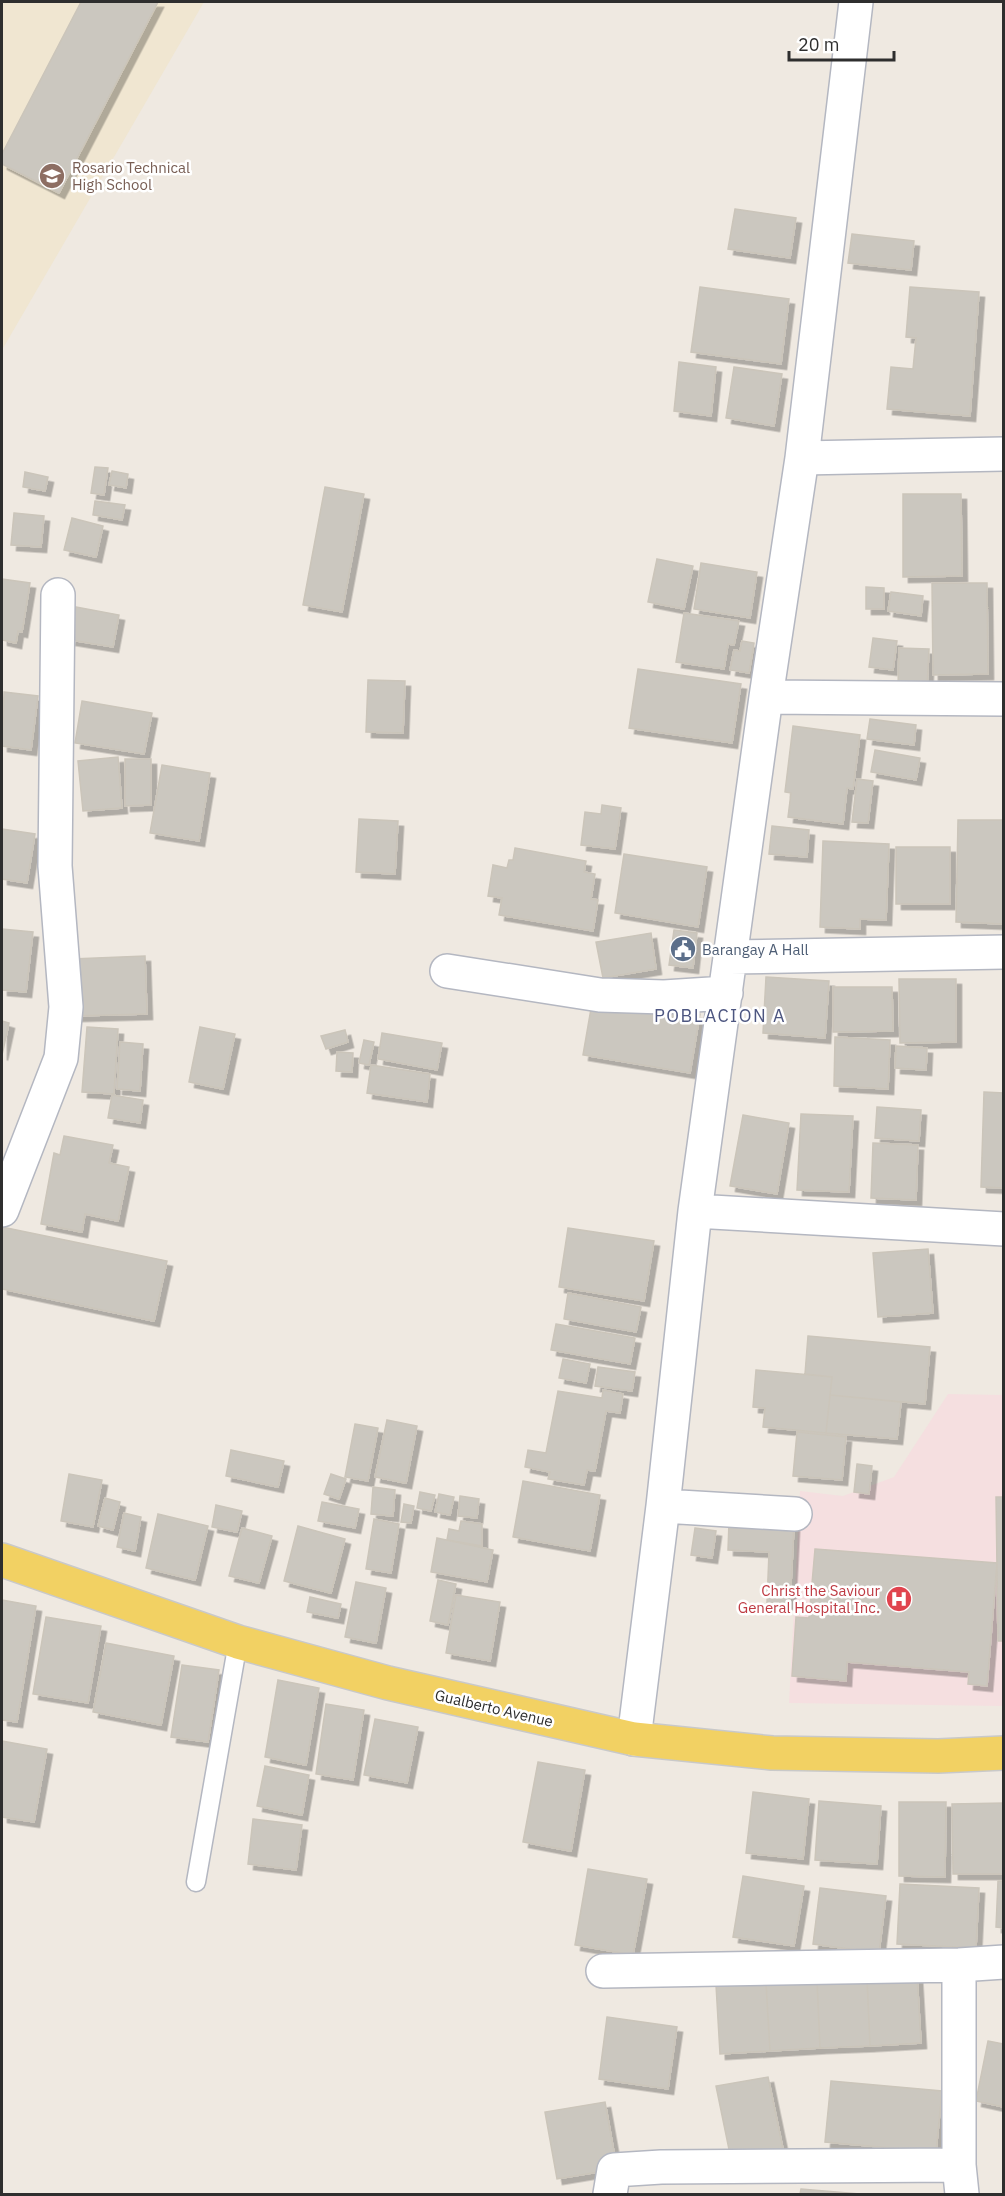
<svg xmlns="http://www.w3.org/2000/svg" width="1005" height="2196" viewBox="0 0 1005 2196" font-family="'IBM Plex Sans',sans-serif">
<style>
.education{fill:#f0e6d1}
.medical{fill:#f5dfe0}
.building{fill:#cbc7bf;stroke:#cbc5ba;stroke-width:1.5;filter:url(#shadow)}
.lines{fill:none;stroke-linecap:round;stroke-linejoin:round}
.lane-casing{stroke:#b4b7c1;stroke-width:21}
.street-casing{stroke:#b4b7c1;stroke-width:36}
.primary-casing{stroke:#c9c9c9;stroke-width:36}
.lane{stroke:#fff;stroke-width:18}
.street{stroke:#fff;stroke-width:33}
.primary{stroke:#f2d163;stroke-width:33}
.labels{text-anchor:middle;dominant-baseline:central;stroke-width:5;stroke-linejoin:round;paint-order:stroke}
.education-label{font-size:15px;fill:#785e54;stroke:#fff;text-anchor:start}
.service-label{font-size:15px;fill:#4e5e75;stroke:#fff;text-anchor:start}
.health-label{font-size:15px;fill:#be3a42;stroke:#fff;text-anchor:end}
.street-label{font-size:15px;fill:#2e2e2e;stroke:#fff}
.quarter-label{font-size:18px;letter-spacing:1.5px;fill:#4d5680;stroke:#fff}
</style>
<defs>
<filter id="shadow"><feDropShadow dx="5.5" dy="5.5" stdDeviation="0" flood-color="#0004"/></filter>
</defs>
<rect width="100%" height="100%" fill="#efe9e1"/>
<path class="education" d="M2,2h202l-202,348z"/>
<path class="medical" d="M948,1394l55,1v311l-214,-3 11,-212 43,5 51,-19z"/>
<path class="building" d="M81,2h77l-99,191 -57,-29v-10z
M735,209l61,9 -6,40 -62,-9z
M852,234l62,7 -3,29 -63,-7z
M700,287l89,12 -8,65 -90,-12z
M910,287l69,5 -9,124 -83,-7 4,-42 22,2 3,-31 -10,-1z
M679,362l37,5 -5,49 -37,-5z
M734,367l48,7 -8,52 -48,-8z
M95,467l13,1 -4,27 -13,-2z
M112,471l16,3 -2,14 -17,-3z
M25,472l23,5 -3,14 -22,-4z
M325,487l39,7 -22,118 -39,-7z
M903,494h58l1,82 -59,1z
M95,501l30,4 -3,15 -29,-5z
M14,513l30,3 -3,31 -30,-2z
M72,518l31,8 -7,31 -32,-7z
M657,559l36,7 -9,43 -36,-7z
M701,563l56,9 -7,46 -56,-9z
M2,579l28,4 -8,49 -4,-1 -2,12 -14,-3z
M932,583h55l1,91 -55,1z
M866,587l18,1v21h-18z
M891,592l32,4 -2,20 -33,-5z
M76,607l43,8 -6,32 -43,-7z
M684,613l55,8 -5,24 -6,-1 -4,25 -48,-7z
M873,638l24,3 -4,29 -24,-3z
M742,641l12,2 -5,30 -19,-3 4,-20 6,1z
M899,648l30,1 -2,39 -29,-1z
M638,669l103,15 -9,59 -103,-15z
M368,680l37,1 -2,52 -37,-1z
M4,692l34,4 -7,54 -29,-4z
M82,701l70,12 -8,41 -69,-11z
M870,719l46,6 -2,20 -47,-6z
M793,726l67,9 -7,54 -6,-1 -4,36 -55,-7 3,-24 -6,-1z
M875,750l45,8 -4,22 -45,-8z
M118,757l4,51 -39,3 -5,-50z
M125,759h26v46l-26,1z
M162,765l48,8 -11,68 -49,-8z
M857,779l16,2 -5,42 -16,-1z
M602,805l19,3 -6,41 -34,-4 4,-33 16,2z
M359,819l39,2 -3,53 -39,-2z
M958,820h46v104l-48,-2z
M772,826l37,4 -2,27 -38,-3z
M2,829l33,5 -8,49 -25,-4z
M823,841l66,3 -3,76 -26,-1v10l-40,-2z
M896,847h54v57h-54z
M515,848l71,13 -2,11 11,2 -4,25 7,1 -5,31 -94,-16 3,-17 -14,-2 5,-31 14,3 2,-8h4z
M624,854l83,13 -9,60 -83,-14z
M2,929l31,3 -7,60 -24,-2z
M674,930l23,3 -4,35 -24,-3z
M651,933l5,36 -53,9 -7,-36z
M145,956l2,58 -73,2 -2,-57z
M766,977l63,4 -4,57 -62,-5z
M899,979h57v63l-56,1z
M833,987h59l1,44 -60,1z
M593,997l107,17 -10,59 -107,-18z
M2,1021l7,2 -7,32z
M87,1027l31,2 -4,65 -32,-2z
M200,1027l35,7 -12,55 -34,-7z
M345,1030l3,12 -22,7 -5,-13z
M382,1033l60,10 -5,27 -59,-11z
M835,1037l55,3 -2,49 -54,-3z
M364,1040l10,2 -5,23 -10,-2z
M120,1042l23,2 -3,47 -23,-2z
M896,1046l31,2 -1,22 -31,-2z
M337,1052l16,1 -1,19 -16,-1z
M371,1065l59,9 -3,28 -60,-9z
M984,1092l20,1v95l-23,-1z
M112,1095l31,5 -3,23 -32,-5z
M877,1107l44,3 -2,31 -44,-3z
M801,1114l52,2 -4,76 -52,-2z
M743,1115l46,8 -12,71 -47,-8z
M64,1136l49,9 -4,18 20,4 -11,54 -33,-7 -3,18 -41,-8 13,-71 6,2z
M873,1143l45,2 -2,55 -45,-2z
M2,1227l165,34 -13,60 -152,-32z
M568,1228l86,13 -10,60 -85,-14z
M928,1249l5,64 -55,4 -5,-64z
M568,1293l73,14 -5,25 -72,-13z
M556,1324l79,14 -5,26 -79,-14z
M808,1336l122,11 -5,57 -95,-9 2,-18 -27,-3z
M563,1359l27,5 -4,19 -27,-5z
M598,1367l37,5 -3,19 -37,-5z
M756,1370l76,7 -6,56 -63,-6 2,-19 -12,-1z
M603,1390l20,4 -3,19 -14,-2 -11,60 -8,-1 -3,15 -36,-6 2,-7 -25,-5 3,-17 18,3 12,-62 44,7z
M830,1395l71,7 -4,37 -71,-6z
M387,1420l30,6 -11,57 -31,-6z
M355,1424l23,4 -10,53 -23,-4z
M797,1432l49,5 -4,43 -49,-4z
M231,1450l53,11 -6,26 -52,-11z
M857,1464l15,2 -3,28 -15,-2z
M69,1474l33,6 -9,47 -32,-6z
M331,1474l15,5 -7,20 -15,-5z
M523,1481l77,14 -10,56 -77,-14z
M373,1487l22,3 -2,26 -22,-2z
M420,1492l15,3 -4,16 -14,-3z
M439,1494l15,3 -4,18 -15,-3z
M460,1496l19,3 -2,19 -19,-2z
M996,1497h8v144h-6z
M105,1498l15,4 -7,28 -15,-4z
M322,1502l37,7 -4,19 -37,-7z
M404,1504l10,2 -3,17 -10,-1z
M216,1505l26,6 -5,21 -25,-5z
M124,1513l17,4 -6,34 -18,-4z
M158,1514l50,12 -13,54 -49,-12z
M374,1519l25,5 -8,49 -25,-4z
M461,1521l21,3v22l-35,-6 2,-11 10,2z
M729,1522l65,4 -4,78 -23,-1 2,-51 -41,-2z
M298,1526l47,13 -14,54 -47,-12z
M242,1528l30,8 -13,47 -30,-7z
M695,1528l21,3 -4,27 -21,-3z
M437,1538l56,12 -6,32 -56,-10z
M815,1549l182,14 -10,123 -19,-2 1,-12 -122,-10 -1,19 -54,-5 4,-59 13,1z
M438,1580l18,4 -8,41 -18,-4z
M356,1582l30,6 -10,55 -31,-6z
M456,1595l44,7 -10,59 -44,-8z
M310,1597l31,7 -3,14 -31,-6z
M2,1600l34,6 -19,116 -15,-2z
M46,1617l55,9 -13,77 -55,-9z
M106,1643l68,13 -13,69 -68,-13z
M182,1665l37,5 -11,72 -37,-5z
M278,1680l41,8 -13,77 -41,-8z
M326,1704l38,6 -11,70 -37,-6z
M375,1719l43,8 -11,56 -43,-8z
M2,1741l45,8 -13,73 -32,-5z
M538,1762l47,8 -14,81 -48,-9z
M265,1766l44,9 -7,40 -45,-9z
M753,1792l56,7 -6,60 -57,-6z
M819,1801l62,5 -4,58 -62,-4z
M899,1802h47l-1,75 -46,-1z
M1004,1803v71h-51l-1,-70z
M253,1819l49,6 -6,45 -48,-6z
M588,1869l59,10 -14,76 -58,-10z
M743,1876l61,10 -10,60 -61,-9z
M998,1881h6v47l-8,-1z
M900,1884l79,4 -3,60 -79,-4z
M820,1888l66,8 -7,57 -66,-9z
M917,1975l4,68 -51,3 -3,-68z
M867,1978l3,68 -50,2 -3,-68z
M817,1980l3,68 -50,3 -4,-68z
M766,1983l4,68 -50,3 -4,-69z
M607,2017l70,10 -9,62 -69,-10z
M988,2041l16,3v63l-28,-6z
M768,2077l15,72 -52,10 -15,-73z
M831,2081l111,10 -6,61 -111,-10z
M605,2102l12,67 -60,10 -12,-67z
M801,2189l59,5h-60z"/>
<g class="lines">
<g class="lane-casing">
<path id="lane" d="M196,1882l42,-240"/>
</g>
<g class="street-casing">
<path id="street" d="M802,458l202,-4
M766,697l238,2
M730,957l274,-5
M447,971l153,24 64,2 62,-4
M2,1210l59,-152 5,-51 -11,-141 3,-271
M695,1211l309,18
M663,1506l132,8
M634,1739l29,-233 32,-295 71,-514 36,-239 54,-456
M959,1965v200l3,29
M603,1971l356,-6 45,-3
M610,2194l4,-24 47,-3 298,-2"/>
</g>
<g class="primary-casing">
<path id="primary" d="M2,1560l236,82 150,41 246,56 138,14 166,3 66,-3"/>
</g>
<use href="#lane" class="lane"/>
<use href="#street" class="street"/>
<use href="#primary" class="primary"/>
</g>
<defs>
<g id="school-disc" transform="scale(1.35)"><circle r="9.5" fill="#8d6e63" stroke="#fff"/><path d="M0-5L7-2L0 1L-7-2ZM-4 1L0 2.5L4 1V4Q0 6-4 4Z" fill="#fff"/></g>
<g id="civic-disc" transform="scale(1.35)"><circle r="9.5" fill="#5c6f8a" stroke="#fff"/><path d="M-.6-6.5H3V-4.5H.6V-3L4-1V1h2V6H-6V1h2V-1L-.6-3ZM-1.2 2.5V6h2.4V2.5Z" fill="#fff"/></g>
<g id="hospital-disc" transform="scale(1.35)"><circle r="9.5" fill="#e0444e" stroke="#fff"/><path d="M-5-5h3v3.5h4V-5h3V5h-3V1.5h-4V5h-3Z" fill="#fff"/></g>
</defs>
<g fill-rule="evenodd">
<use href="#school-disc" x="52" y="176"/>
<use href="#civic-disc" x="683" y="949"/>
<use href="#hospital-disc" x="899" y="1599"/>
</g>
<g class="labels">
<g class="education-label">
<text x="72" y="167">Rosario Technical<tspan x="72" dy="17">High School</tspan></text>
</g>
<g class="service-label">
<text x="702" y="949">Barangay A Hall</text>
</g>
<g class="health-label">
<text x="880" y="1590">Christ the Saviour<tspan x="880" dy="17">General Hospital Inc.</tspan></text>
</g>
<g class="street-label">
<text transform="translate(494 1708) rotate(13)">Gualberto Avenue</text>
</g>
<g class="quarter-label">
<text x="720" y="1015">POBLACION A</text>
</g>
</g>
<rect width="1005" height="2196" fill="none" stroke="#2e2e2e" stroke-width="6"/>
<path d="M789 51v9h105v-9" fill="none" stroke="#2e2e2e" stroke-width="3"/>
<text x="798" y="51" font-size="18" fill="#2e2e2e" stroke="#ffffff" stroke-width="4.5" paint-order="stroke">20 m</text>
</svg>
